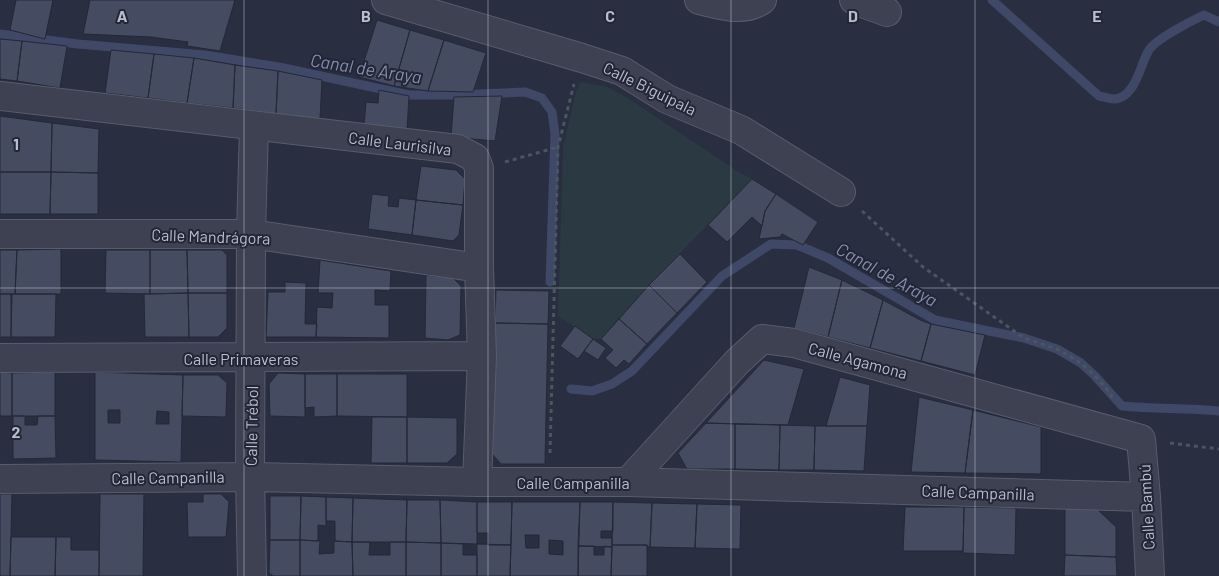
<svg xmlns="http://www.w3.org/2000/svg" width="1219" height="576" viewBox="0 0 1219 576" font-family="Barlow,sans-serif">
<style>
.green{fill:#2b3a42}
.lines{fill:none;stroke-linecap:round;stroke-linejoin:round}
.stream{stroke:#404868;stroke-width:9}
.building{fill:#454b60;stroke:#242838;fill-rule:evenodd}
.minor-casing{stroke:#585c6b;stroke-width:30}
.path{stroke:#49575e;stroke-width:3;stroke-dasharray:4 4;stroke-linecap:butt}
.minor{stroke:#3d4151;stroke-width:28}
.grid{fill:none;stroke:#babdcb;stroke-width:1;stroke-opacity:0.55}
.labels{text-anchor:middle;dominant-baseline:central;stroke-width:4;stroke-linejoin:round;paint-order:stroke}
.street-label{font-size:16px;fill:#babdcb;stroke:#222636}
.water-label{font-size:18px;font-style:italic;fill:#848daf;stroke:#222636}
.grid-label{font-size:16px;text-anchor:middle;font-weight:bold;fill:#babdcb;stroke:#222636;stroke-width:4;stroke-linejoin:round;paint-order:stroke}
</style>
<rect width="100%" height="100%" fill="#292e41"/>
<path class="green" d="M581,82l26,5 19,10 111,74 15,8 -103,106 -48,54h-8l-35,-23 5,-168 13,-56z"/>
<g class="lines">
<path class="stream" d="M992,0l107,96c5,1 11,3 15,3 22,-1 26,-35 35,-49 7,-11 42,-29 55,-35l15,7
M0,34l78,10 127,11 74,12 130,28h45l71,-3 17,6 10,14 3,22 -5,148
M571,389l21,2 20,-7 20,-13 90,-95 49,-32 26,1 31,13 107,62 89,18 33,11 24,14 14,13 27,30c32,3 64,2 97,5"/>
</g>
<path class="building" d="M16,0h37l-8,39 -35,-9z
M90,0h145l-15,51 -33,-5 1,-4 -37,-5 -68,-3z
M377,20l33,10 -16,56 -35,-9z
M410,30l34,10 -16,51 -34,-5z
M0,39l22,2 -5,40 -17,-2z
M444,40l42,13 -13,39 -45,-1z
M22,41l45,5 -7,42 -43,-7z
M111,50l43,4 -6,44 -43,-5z
M154,54l40,4 -7,45 -39,-5z
M194,58l41,7 -2,43 -46,-5z
M235,65l43,6 -2,43 -43,-6z
M278,71l44,9 -2,39 -44,-5z
M379,90l30,6 -2,34 -43,-5 2,-23 12,1z
M502,96l-7,45 -44,-4 3,-40z
M0,116l52,7 -1,49h-51z
M52,123l47,6 -1,44 -47,-1z
M421,166l35,4 9,9 -2,26 -47,-5z
M0,172h51l-1,42h-50z
M51,172l47,1v41h-48z
M752,179l24,15 -11,17 -3,15 -10,-9 -25,25 -19,-17z
M372,194l17,2 -1,10 10,1 1,-9 17,2 -4,35 -44,-6z
M776,194l42,28 -15,23 -21,-11 -2,3 -21,2 6,-28z
M416,200l47,5 -4,30 -6,6 -41,-6z
M61,249v45h-46l2,-44z
M0,250h17l-2,44h-15z
M106,250h44v44l-45,-1z
M150,250h37l1,43 -38,1z
M187,250h35l5,5v38h-39z
M680,254l27,28 -30,31 -28,-28z
M320,260l71,11 -1,20 -15,-1v15h14v33l-73,-1 1,-30 15,1 1,-15h-15z
M809,267l33,13 -14,57 -34,-9z
M426,275l27,3 8,8 -1,49 -12,5 -23,-2z
M842,280l41,20 -13,48 -42,-11z
M285,282l21,1 -1,41h12l-1,13h-50l2,-45h17z
M649,285l28,28 -30,31 -28,-25z
M496,290l53,1 -1,33 -53,-1z
M188,293h39v35l-9,9h-29z
M188,293l1,44h-44l-1,-43z
M0,294h12l-1,43h-11z
M11,294h45l-1,43h-44z
M883,300l37,20 11,4 -10,37 -51,-13z
M619,319l28,25 -18,20 -5,-4 -8,8 -11,-10 8,-8 -12,-11z
M495,323l53,1 -3,140h-44l-9,-10z
M931,324l54,11 -10,40 -54,-14z
M575,326l18,13 -15,20 -18,-13z
M593,339l13,9 -8,12 -14,-9z
M764,360l40,9 -16,56 -82,-2z
M0,372l12,1v43h-12z
M55,372v44h-43v-43z
M95,372l88,3 -2,87 -86,-2zM108,410h12v13h-12zM157,411l12,1v12h-13z
M278,373l27,1v43l-35,-1 -1,-32z
M305,374h32v42l-23,1v-10l-9,1z
M337,374h70v43l-70,-1z
M183,375h35l9,8 -1,34 -44,-1z
M840,377l30,8 -3,41h-41z
M919,397l54,13 -8,63 -54,-1z
M973,410l68,17v47l-76,-1z
M13,416h12v9h12l1,-9h17l1,42 -43,1z
M372,417h35v46h-36z
M407,417l50,1v36l-10,9h-40z
M706,423l29,1v45h-48l-9,-16z
M735,424l45,1 -1,45 -44,-1z
M780,425l35,1 -1,44h-35z
M815,426h52l-3,45 -50,-1z
M0,494h12l-2,82h-10z
M100,494h44l-1,82h-44z
M203,494h18l8,8 -3,35h-38l-1,-35h16z
M270,496h31l-1,44h-30z
M301,496l25,1v29l-8,-1v16l-18,-1z
M326,497l27,1 -1,44 -17,-1v-20h-9z
M353,498l54,2 -1,42h-54z
M407,500h33l1,43 -35,-1z
M440,500l37,2v42l-36,-1z
M477,502h35l-1,43h-23v-12h-11z
M512,502h68l-2,74h-68zM525,535h14v13h-13zM549,540l14,1v14l-14,-1z
M580,502h33v29h-12v7h11v9l-34,-1z
M613,502l39,1 -2,44h-3v-2h-35z
M652,503l45,1 -2,44 -45,-1z
M697,504l44,1 -1,44 -45,-1z
M905,507h59l-1,44h-60z
M964,507l52,1 -1,47 -52,-2z
M1065,508h31l20,19v30l-51,-2z
M11,537h45l-1,39h-45z
M56,537h15v13h28v26h-44z
M270,540h30v36h-27l-4,-3z
M300,540l20,1 -1,13 15,-1v-12l18,1 1,34h-53z
M352,542h18l-1,13h21v-13h16v34h-53z
M406,542l35,1v33h-35z
M441,543l22,1v11h14v21h-36z
M477,544l34,1 -1,31h-33z
M612,545h35v31h-36z
M578,546h16v9h10v-9l8,1 -1,29h-33z
M1065,555l51,2 1,19h-53z"/>
<g class="lines">
<g class="minor-casing">
<path id="minor" d="M386,0l196,58 40,13 45,28 74,31 100,62
M699,0c21,5 44,13 63,0
M854,0l33,12
M0,96l458,53 17,9 4,10v100l3,88 -5,126
M0,234h251l228,34
M0,358l482,-2
M0,479l250,-2 227,5h151l518,15
M628,482l109,-120 25,-23 32,4 347,96 5,58 4,79
M252,576l-2,-99 1,-243 3,-108"/>
</g>
<path class="path" d="M505,162l53,-15
M862,211l61,56 101,71 33,11 24,14 14,13 16,18 1,6
M1170,443l49,6
M550,453l8,-306 16,-63"/>
<use href="#minor" class="minor"/>
</g>
<path class="grid" d="M244,0v576M488,0v576M731,0v576M975,0v576M0,288h1219"/>
<g class="labels">
<g class="street-label">
<text transform="translate(650 88) rotate(26)">Calle Biguipala</text>
<text transform="translate(400 143) rotate(7)">Calle Laurisilva</text>
<text transform="translate(211 236) rotate(2)">Calle Mandrágora</text>
<text x="241" y="358">Calle Primaveras</text>
<text transform="translate(858 360) rotate(15)">Calle Agamona</text>
<text transform="translate(251 426) rotate(-89)">Calle Trébol</text>
<text transform="translate(168 477) rotate(-1)">Calle Campanilla</text>
<text x="573" y="482">Calle Campanilla</text>
<text transform="translate(978 492) rotate(2)">Calle Campanilla</text>
<text transform="translate(1146 507) rotate(-93)">Calle Bambú</text>
</g>
<g class="water-label">
<text transform="translate(366 68) rotate(9)">Canal de Araya</text>
<text transform="translate(887 274) rotate(29)">Canal de Araya</text>
</g>
</g>
<g class="grid-label">
<text x="122" y="22">A</text>
<text x="366" y="22">B</text>
<text x="610" y="22">C</text>
<text x="853" y="22">D</text>
<text x="1097" y="22">E</text>
<text x="16" y="150">1</text>
<text x="16" y="438">2</text>
</g>
</svg>
